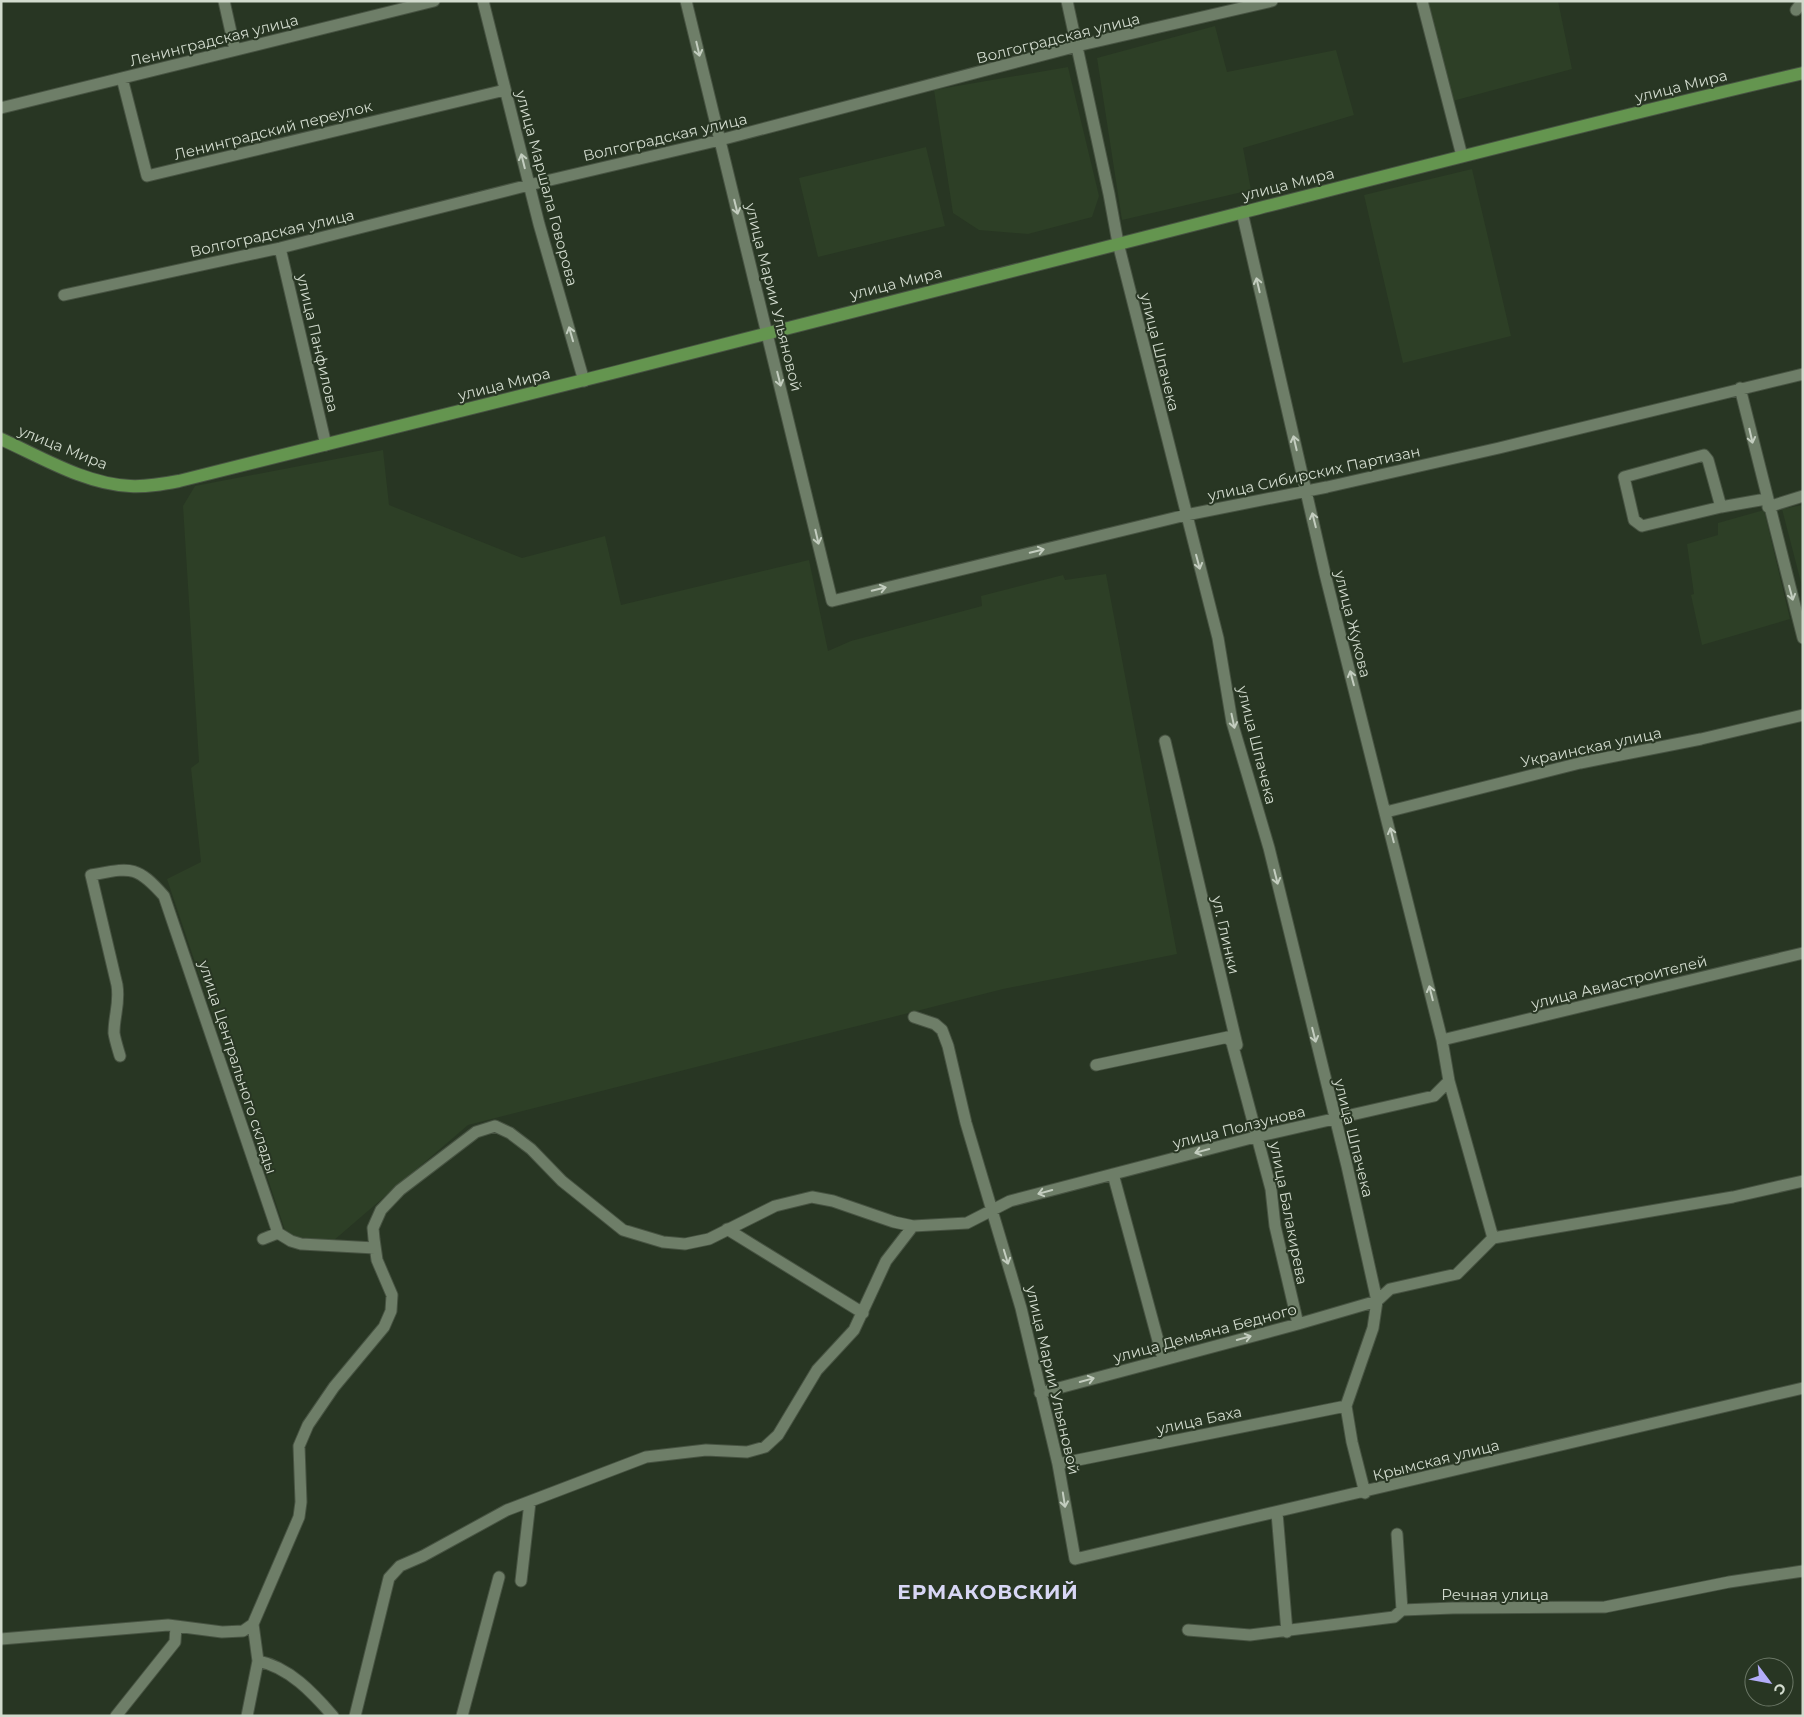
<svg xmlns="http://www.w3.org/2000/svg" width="1804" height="1717" viewBox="0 0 1804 1717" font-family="Montserrat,sans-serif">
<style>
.built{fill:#2d3f26}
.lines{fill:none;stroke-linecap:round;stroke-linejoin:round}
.minor-casing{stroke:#475342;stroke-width:13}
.major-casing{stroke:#475342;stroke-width:14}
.minor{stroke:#6e7e68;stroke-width:11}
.major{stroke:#64954f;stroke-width:12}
.oneway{stroke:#c3cdbf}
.labels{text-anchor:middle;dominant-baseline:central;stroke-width:4;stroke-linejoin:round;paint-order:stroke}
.street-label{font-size:15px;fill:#d2dbce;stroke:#283623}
.district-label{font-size:20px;font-weight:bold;letter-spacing:1px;fill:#d8d7f5;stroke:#283623}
</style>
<rect width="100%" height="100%" fill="#283623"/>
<path class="built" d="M1426,1h132l14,68 -123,33z
M1215,26l12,46 109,-22 18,65 -111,33 8,42 -129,30 -25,-162z
M1068,67l31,129 -7,21 -64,17 -49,-4 -26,-17 -19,-123z
M926,147l19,79 -127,31 -19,-79z
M1472,169l39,167 -108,27 -39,-168z
M383,450l6,55 133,53 83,-22 16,69 188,-45 19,91 23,-10 131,-35 -1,-10 82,-21 2,5 41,-6 71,380 -174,35 -535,136 -135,116 -46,-5 -120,-357 34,-17 -10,-94 8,-6 -16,-256 12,-20z
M1803,505v85l-21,-81z
M1764,510l26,109 -88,26 -11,-50 3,-1 -7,-50 31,-9v-12z"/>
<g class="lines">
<g class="minor-casing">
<path id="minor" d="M224,1l11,49
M483,1l56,223 45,157
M686,1l146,600 354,-86 141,-28 172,-39 304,-74
M1067,1l42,193 9,49 100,395 14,84 37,126 78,318 30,135 -4,27 -27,78 6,36 13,51
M1422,1l40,155
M1796,10l3,-4
M122,78l25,98 358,-86
M1,108l433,-107
M280,248l46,197
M64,295l216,-47 249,-63 191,-45 361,-95 191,-44
M1740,388l63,250
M1721,507l-13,-47 -4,-5 -80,22 10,43 8,6 79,-19 45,-8
M1768,507l35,-11
M1165,741l72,304
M1386,812l194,-49 121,-24 102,-24
M914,1017l21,7 7,6 6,16 18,77 55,185 37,156 17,95 728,-171
M1442,1040l361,-87
M120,1056c-2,-7 -5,-16 -6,-23 0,-18 6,-29 3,-48l-26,-110c39,-7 45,-11 73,21l114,337 13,8 10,3 74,4
M1096,1065l132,-28 4,6 39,146 4,37 23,98
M1449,1081l44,157
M1113,1174l50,185
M727,1229l136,84
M263,1239l15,-6
M1040,1393l258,-69 79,-23 13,-12 67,-15 36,-36 240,-41 70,-16
M1058,1464l288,-58
M1277,1513l10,119
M1397,1534l5,76
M521,1581l9,-79
M253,1624l46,-107 2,-15 -2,-56 9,-21 26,-38 50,-60 7,-16 1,-16 -15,-35 -3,-21 -1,-11 8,-18 19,-20 76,-58 19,-6 15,7 21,16 31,32 61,49 40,12 22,2 24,-5 66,-33 37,-9 21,4 61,21 19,4 54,-3 43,-22 249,-65 175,-40 15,-15 -7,-41 -117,-466 -83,-362
M253,1624l5,37c31,6 55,32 75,55
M1188,1630l62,5 144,-18 8,-7 51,-2 152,-1 124,-25 74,-11
M1,1639l167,-14 54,7 21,-1 10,-7
M116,1716l59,-74 1,-16
M247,1716l11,-55
M355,1716l34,-138 11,-12 23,-10 84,-46 139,-53 60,-7 41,2 18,-5 13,-12 39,-65 37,-40 32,-69 27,-35
M462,1716l37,-139"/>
</g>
<g class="major-casing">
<path id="major" d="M1,439c40,18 84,45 129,47 17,1 33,-2 49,-5 357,-87 713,-180 1069,-270 184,-47 369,-95 555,-138"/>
</g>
<use href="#minor" class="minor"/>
<use href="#major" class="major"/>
</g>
<defs><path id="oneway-shaft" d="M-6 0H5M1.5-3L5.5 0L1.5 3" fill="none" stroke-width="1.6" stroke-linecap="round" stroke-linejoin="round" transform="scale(1.25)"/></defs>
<g class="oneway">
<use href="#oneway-shaft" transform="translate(698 49) rotate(77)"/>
<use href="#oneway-shaft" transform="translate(523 161) rotate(-104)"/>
<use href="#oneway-shaft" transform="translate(736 207) rotate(76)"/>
<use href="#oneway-shaft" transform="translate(1258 285) rotate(-103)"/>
<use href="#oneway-shaft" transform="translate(571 334) rotate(-106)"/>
<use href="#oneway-shaft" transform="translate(779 379) rotate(76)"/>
<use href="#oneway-shaft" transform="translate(1751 436) rotate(77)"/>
<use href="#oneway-shaft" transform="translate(1295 443) rotate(-103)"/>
<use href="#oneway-shaft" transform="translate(1314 520) rotate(-104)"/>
<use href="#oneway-shaft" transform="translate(817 537) rotate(77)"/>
<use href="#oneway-shaft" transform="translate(1037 551) rotate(-14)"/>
<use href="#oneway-shaft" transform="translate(1198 562) rotate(75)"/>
<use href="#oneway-shaft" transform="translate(879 589) rotate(-14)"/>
<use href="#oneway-shaft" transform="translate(1791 593) rotate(75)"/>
<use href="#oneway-shaft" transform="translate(1352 678) rotate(-105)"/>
<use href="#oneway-shaft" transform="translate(1233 721) rotate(78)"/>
<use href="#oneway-shaft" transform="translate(1392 835) rotate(-104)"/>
<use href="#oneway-shaft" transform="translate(1276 877) rotate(76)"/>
<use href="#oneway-shaft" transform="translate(1431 993) rotate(-104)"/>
<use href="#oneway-shaft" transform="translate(1314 1035) rotate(76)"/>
<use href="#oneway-shaft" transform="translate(1202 1151) rotate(165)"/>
<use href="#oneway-shaft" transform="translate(1045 1192) rotate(165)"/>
<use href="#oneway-shaft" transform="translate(1006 1257) rotate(73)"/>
<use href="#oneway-shaft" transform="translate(1244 1338) rotate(-15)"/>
<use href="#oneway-shaft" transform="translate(1087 1380) rotate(-15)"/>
<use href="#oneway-shaft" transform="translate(1064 1500) rotate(81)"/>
</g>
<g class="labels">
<g class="street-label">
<text transform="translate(1058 38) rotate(-14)">Волгоградская улица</text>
<text transform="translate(214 40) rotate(-14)">Ленинградская улица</text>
<text transform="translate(1681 86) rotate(-14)">улица Мира</text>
<text transform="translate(273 130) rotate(-14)">Ленинградский переулок</text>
<text transform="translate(665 137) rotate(-13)">Волгоградская улица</text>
<text transform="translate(1288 184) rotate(-14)">улица Мира</text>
<text transform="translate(547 188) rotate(75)">улица Маршала Говорова</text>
<text transform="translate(272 233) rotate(-13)">Волгоградская улица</text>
<text transform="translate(896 283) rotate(-14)">улица Мира</text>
<text transform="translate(774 297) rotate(76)">улица Марии Ульяновой</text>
<text transform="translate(318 343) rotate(77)">улица Панфилова</text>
<text transform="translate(1160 352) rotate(76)">улица Шпачека</text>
<text transform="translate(504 384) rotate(-14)">улица Мира</text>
<text transform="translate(63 447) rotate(22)">улица Мира</text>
<text transform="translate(1314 473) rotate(-12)">улица Сибирских Партизан</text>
<text transform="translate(1353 624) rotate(76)">улица Жукова</text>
<text transform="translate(1257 745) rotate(76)">улица Шпачека</text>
<text transform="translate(1591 747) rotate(-12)">Украинская улица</text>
<text transform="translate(1226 935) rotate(77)">ул. Глинки</text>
<text transform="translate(1619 982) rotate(-14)">улица Авиастроителей</text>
<text transform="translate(238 1067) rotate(72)">улица Центрального склады</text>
<text transform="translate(1239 1127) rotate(-14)">улица Ползунова</text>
<text transform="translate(1354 1138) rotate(76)">улица Шпачека</text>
<text transform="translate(1289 1213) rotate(79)">улица Балакирева</text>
<text transform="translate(1205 1333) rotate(-15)">улица Демьяна Бедного</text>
<text transform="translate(1053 1380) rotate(77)">улица Марии Ульяновой</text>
<text transform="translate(1199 1420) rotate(-12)">улица Баха</text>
<text transform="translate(1436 1460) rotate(-14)">Крымская улица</text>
<text x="1495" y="1594">Речная улица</text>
</g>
<g class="district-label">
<text x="988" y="1592">ЕРМАКОВСКИЙ</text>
</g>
</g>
<rect width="1804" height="1717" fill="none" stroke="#d2dbce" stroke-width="5"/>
<g transform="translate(1769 1682) rotate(122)"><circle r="24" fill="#283623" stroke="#6c7867"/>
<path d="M0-4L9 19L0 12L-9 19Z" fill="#b3adf9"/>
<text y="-8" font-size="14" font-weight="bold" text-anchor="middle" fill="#d2dbce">С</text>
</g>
</svg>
